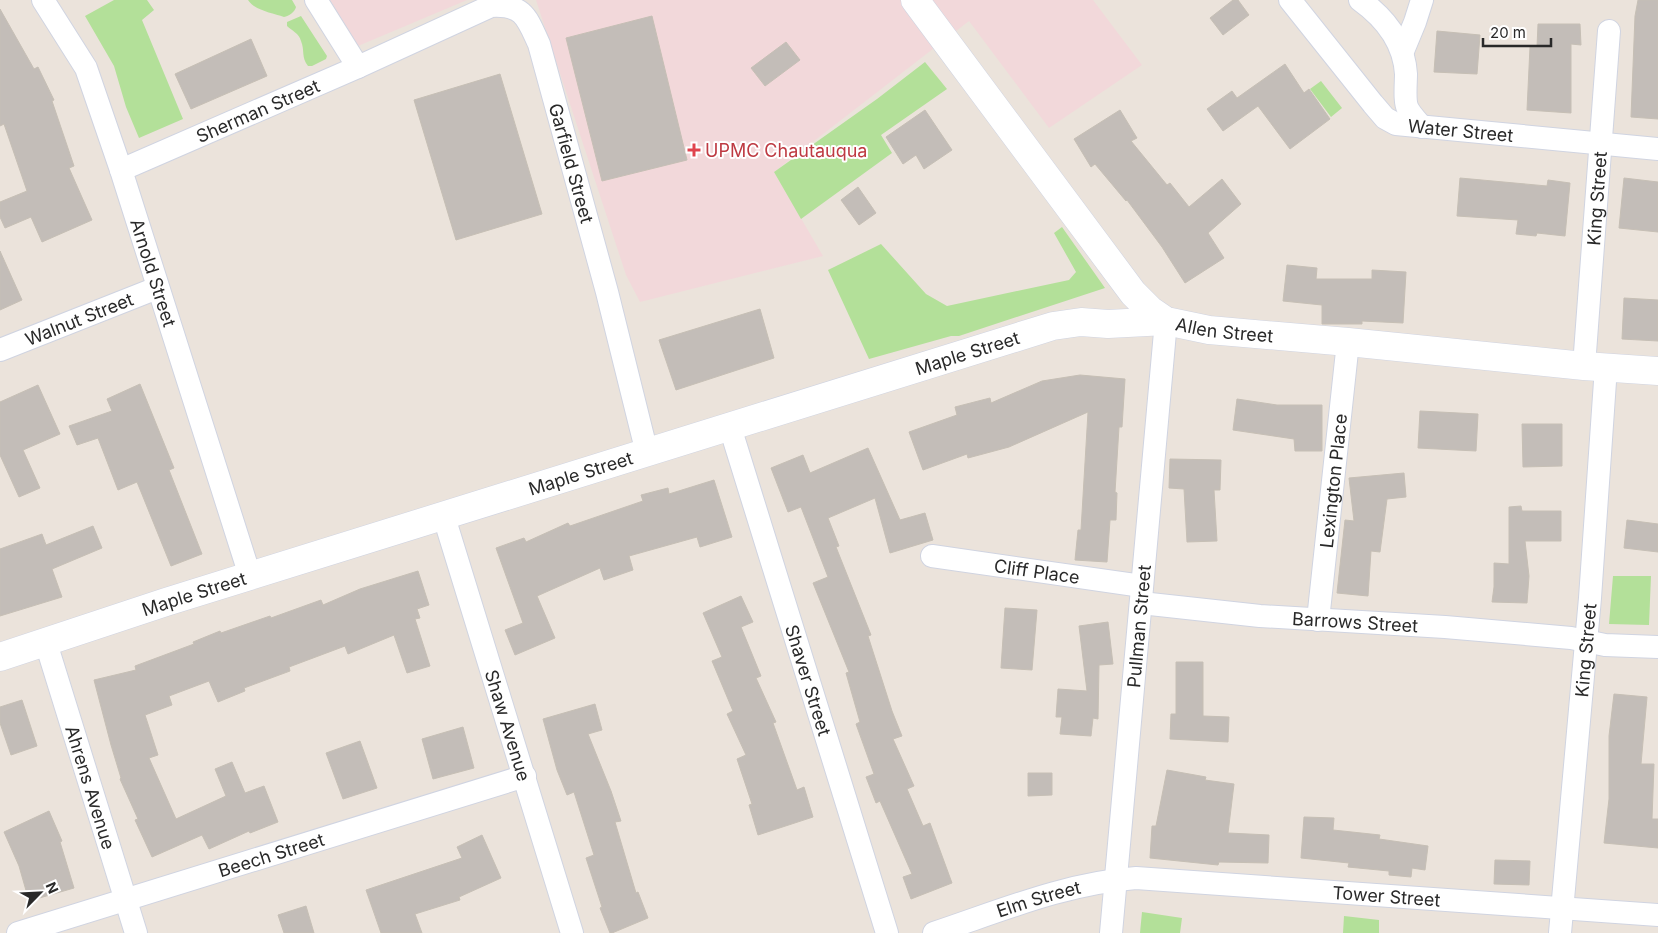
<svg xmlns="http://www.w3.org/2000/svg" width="1658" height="933" viewBox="0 0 1658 933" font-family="Inter,sans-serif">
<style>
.medical{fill:#f2d8da}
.green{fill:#b3e099}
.building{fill:#c3bdb8;stroke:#c6bfb5}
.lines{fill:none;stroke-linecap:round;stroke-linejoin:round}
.street-casing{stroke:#d0d4e1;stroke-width:24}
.secondary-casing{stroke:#d0d4e1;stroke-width:29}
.street{stroke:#fff;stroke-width:22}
.secondary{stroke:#fff;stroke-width:28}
.health-dot{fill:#e0444e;stroke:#fff;stroke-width:2}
.labels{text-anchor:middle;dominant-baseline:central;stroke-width:4;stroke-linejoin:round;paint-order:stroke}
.street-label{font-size:18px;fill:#292929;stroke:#fff}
.health-label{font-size:18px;fill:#be3a42;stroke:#fff;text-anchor:start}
</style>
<rect width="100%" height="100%" fill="#ebe3db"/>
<path class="medical" d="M330,0h137l-109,46z
M536,0h557l49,65 -93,63 -80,-107 -195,151 49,84 -183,46 -14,-27z"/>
<path class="green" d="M114,0h33l7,10 -12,10 41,99 -44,19 -13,-31 -12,-41 -29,-50z
M248,0h44l4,7c-1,5 -7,9 -12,10 -12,-4 -30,-7 -36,-17z
M301,16l26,40 -1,3 -14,7h-4c-7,-9 -3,-15 -7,-25 -2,-8 -9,-10 -14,-15v-4z
M925,62l22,27 -66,46 11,18 -91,66 -27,-47 103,-73z
M1321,81l21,27 -11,9 -21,-28z
M1062,227l43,61 -146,48h-8l-82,23 -41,-89 53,-26 45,50 21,12 122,-26 7,-8 -22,-39z
M1613,576h38l-2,49 -40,-1z
M1142,912l40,6 -2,15h-40z
M1344,916l35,4v13h-36z"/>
<path class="building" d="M1233,0h5l11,15 -26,20 -13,-17z
M1638,0h20v119l-27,-2 4,-101z
M0,9l34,60 4,-2 16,33 -2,1 22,65 -5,2 23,52 -50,22 -11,-25 -26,11 -5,-11v-15l27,-11 -23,-67 -4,2z
M652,16l35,144 -85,21 -36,-143z
M1538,24h42l1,21 -10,-1v69l-44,-3 3,-63h7z
M1437,31l43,4 -3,39 -43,-2z
M251,39l16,37 -76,33 -16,-35z
M786,42l14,18 -35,26 -14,-18z
M1285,64l19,29 5,-4 21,30 -40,30 -32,-43 -35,25 -16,-22 25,-18 5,7z
M500,74l42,140 -86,26 -42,-140z
M925,110l27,40 -28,19 -8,-14 -13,9 -17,-27z
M1120,110l17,28 -6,3 36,44 3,-2 19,24 33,-28 19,25 -33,29 16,25 -39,25 -23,-36 -35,-47 -1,1 -31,-37 -4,3 -17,-28z
M1460,178l87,8 1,-6 22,3 -5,53 -28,-3 -1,3 -20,-2 2,-14 -61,-4z
M1624,178l34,4v50l-39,-4z
M858,187l18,26 -17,12 -18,-25z
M0,251l22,49 -22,10z
M1287,265l30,3 -1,11h56v-9l34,2 -3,51 -41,-2v3h-40v-19l-39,-4z
M1624,298l34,2v41l-36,-2z
M760,309l14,49 -98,32 -17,-50z
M1080,375l45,4 -3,48h-3l-4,65 2,1 -1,27h-6l-3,42 -32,-2 3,-30h3l7,-118 -79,35 -41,11 -1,-4 -44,16 -14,-38 48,-17 -2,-8 35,-9 1,5 51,-22z
M140,384l34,84 -5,2 33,84 -31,12 -34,-84 -19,8 -20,-52 -21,7 -8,-19 43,-15 -5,-12z
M38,385l22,49 -37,16 17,38 -21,9 -19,-42v-53z
M1237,399l40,6h45v46h-27l-1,-12 -61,-9z
M1420,411l58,3 -2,37 -58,-3z
M1522,424h40v42l-39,1z
M868,448l32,72 25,-7 8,27 -43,13 -15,-55 -47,20 11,28 -3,1 35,88 -3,1 24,75 10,25 -9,3 21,47 -7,3 16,37 7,-3 22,60 -41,16 -8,-22 9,-3 -32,-73 -4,2 -10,-26 8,-3 -18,-50 4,-2 -14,-49 3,-1 -36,-89 15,-6 -27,-70 -13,5 -17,-44 32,-13 7,18z
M1170,459l51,1 -1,30h-6l3,51 -30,1 -3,-53 -15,-1z
M1404,473l2,24 -19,2 -7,53 -9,-1 -3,45 -31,-3 8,-73 9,1 -5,-43z
M714,480l18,57 -32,10 -3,-10 -68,19 4,14 -29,10 -4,-12 -63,28 18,42 -40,17 -10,-25 18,-7 -27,-75 28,-10 2,4 42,-19 2,3 73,-25 -2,-6 27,-7 1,6z
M1521,506l1,5h39v30h-36l4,35 -2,27 -35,-1 2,-15v-24l15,1v-57z
M1627,520l31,4v28l-34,-4z
M93,526l9,22 -50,21 10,28 -62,19v-67l42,-15 4,11z
M418,571l11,34 -12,4 3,9 -5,1 15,47 -23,7 -13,-38 -46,19 -3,-8 -56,21 1,4 -46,17 1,3 -27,11 -9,-21 -40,15 3,9 -27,10 13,40 -9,3 27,61 50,-23 -11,-27 17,-7 13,31 19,-7 14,36 -28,11 -1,-2 -40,18 -7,-14 -50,22 -17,-37 3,-1 -18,-40 1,-1 -10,-33 -17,-65 42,-10 -1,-4 59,-22 -1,-2 27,-11 1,2 49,-17 1,2 50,-18 2,5 37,-16z
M741,596l12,26 -12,5 20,49 -5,2 20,44 -3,1 24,67 7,-3 9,30 -55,18 -9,-30 3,-1 -15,-45 9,-4 -19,-41 6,-3 -21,-50 10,-4 -19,-44z
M1005,608l32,2 -5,60 -31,-2z
M1108,622l5,42 -14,1 -1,54 -5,-1 -2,18 -31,-2 2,-17h-6l2,-28 29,2 -8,-65z
M1176,662h27v54l26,1 -1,25 -58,-3 1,-25h5z
M1614,694l33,3 -6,67h13l-2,55h6v29l-54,-5 5,-44v-63z
M22,700l15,46 -26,9 -11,-32v-16z
M595,704l7,26 -14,4 23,57 10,30 -6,1 21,71 2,-1 10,26 -36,15h-2l-10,-25 2,-1 -16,-49 8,-3 -20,-63 -7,3 -10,-25 -14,-51z
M463,727l11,41 -41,11 -11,-40z
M360,741l17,47 -34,11 -17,-46z
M1167,770l39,7 -1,3 29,4 -6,49 41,2 -1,28 -49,-1 -1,3 -68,-7 2,-32h4z
M1028,773h24v22l-24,1z
M49,811l13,30 -2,1 14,46 -45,13 -10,-35 -15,-34z
M1304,817l30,1 -1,12 47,5 -1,4 49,7 -3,24 -13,-2 -1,9 -22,-2v-4l-41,-4 1,-4 -48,-5z
M482,835l19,43 -42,19 1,3 -45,14 7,19h-41l-15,-43 96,-32 -5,-11z
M1495,860l35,1 -1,24 -35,-1z
M306,906l8,27h-30l-6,-18z"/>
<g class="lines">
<g class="street-casing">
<g id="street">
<path id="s1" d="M43,0l43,68 35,102 129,406"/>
<path d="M316,0l42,67"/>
<path id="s2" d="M1290,0l83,104 12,14 11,6 262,25"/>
<path d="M1360,0c25,18 44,42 46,74 0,9 -2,28 2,35 3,6 10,13 14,18"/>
<path d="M1403,51l12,-29 7,-22"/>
<path id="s3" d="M121,170l237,-103 133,-61c33,-2 36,12 48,38l68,248 40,161"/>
<path id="s4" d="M0,350l157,-62"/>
<path id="s5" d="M1584,366l25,-335"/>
<path id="s6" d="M730,427l157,506"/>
<path id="s7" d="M444,517l128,416"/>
<path id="s8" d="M932,556l210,30"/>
<path id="s9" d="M1141,603l119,13 185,11 126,11 34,7 53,2"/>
<path id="s10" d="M1318,620l30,-278"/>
<path id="s11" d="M46,643l90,290"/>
<path id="s12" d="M18,933l507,-157"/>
<path id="s13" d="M934,933c66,-22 132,-50 202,-55l522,37"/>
<path id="s14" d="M1111,933l55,-612"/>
<path id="s15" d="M1560,933l30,-335 16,-231"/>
</g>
</g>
<g class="secondary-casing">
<g id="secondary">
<path id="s16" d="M915,0l218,293 17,17 16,11 43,9 139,12 236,24 74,5"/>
<path id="s17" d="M0,657l166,-55 887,-276 28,-4 27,2 58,-3"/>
</g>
</g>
<use href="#street" class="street"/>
<use href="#secondary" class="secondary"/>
</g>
<path class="health-dot" d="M691.5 142.5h5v5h5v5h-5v5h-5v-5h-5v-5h5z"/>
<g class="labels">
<g class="street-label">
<text stroke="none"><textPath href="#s3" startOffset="149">Sherman Street</textPath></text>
<text stroke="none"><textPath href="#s2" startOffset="229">Water Street</textPath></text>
<text stroke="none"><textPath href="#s3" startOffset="596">Garfield Street</textPath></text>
<text stroke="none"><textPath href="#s5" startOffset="168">King Street</textPath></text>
<text stroke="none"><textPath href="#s1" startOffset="296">Arnold Street</textPath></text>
<text stroke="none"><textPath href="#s4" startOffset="85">Walnut Street</textPath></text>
<text stroke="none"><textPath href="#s16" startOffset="468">Allen Street</textPath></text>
<text stroke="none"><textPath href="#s17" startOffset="1014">Maple Street</textPath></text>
<text stroke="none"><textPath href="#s17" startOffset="609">Maple Street</textPath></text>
<text stroke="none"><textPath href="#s10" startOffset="140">Lexington Place</textPath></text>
<text stroke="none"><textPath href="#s8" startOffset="106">Cliff Place</textPath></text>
<text stroke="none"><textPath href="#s17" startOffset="204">Maple Street</textPath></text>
<text stroke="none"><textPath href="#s9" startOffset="215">Barrows Street</textPath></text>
<text stroke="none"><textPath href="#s14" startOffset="308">Pullman Street</textPath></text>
<text stroke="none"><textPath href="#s15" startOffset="284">King Street</textPath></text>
<text stroke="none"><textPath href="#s6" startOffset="265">Shaver Street</textPath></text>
<text stroke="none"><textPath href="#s7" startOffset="218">Shaw Avenue</textPath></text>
<text stroke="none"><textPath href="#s11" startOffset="151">Ahrens Avenue</textPath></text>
<text stroke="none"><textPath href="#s12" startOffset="265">Beech Street</textPath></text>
<text stroke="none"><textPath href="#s13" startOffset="461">Tower Street</textPath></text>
<text stroke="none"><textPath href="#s13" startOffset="110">Elm Street</textPath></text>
</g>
<g class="health-label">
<text x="705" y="150">UPMC Chautauqua</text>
</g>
</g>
<g transform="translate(40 893) rotate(66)" stroke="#ffffff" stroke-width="4" paint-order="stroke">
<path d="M0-4L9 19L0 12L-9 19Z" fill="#292929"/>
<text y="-8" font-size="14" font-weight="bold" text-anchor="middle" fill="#292929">N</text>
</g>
<path d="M1483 38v8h68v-8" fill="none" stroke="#292929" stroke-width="2.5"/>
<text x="1490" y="38" font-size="15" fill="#292929" stroke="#ffffff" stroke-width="4" paint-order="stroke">20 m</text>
</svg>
